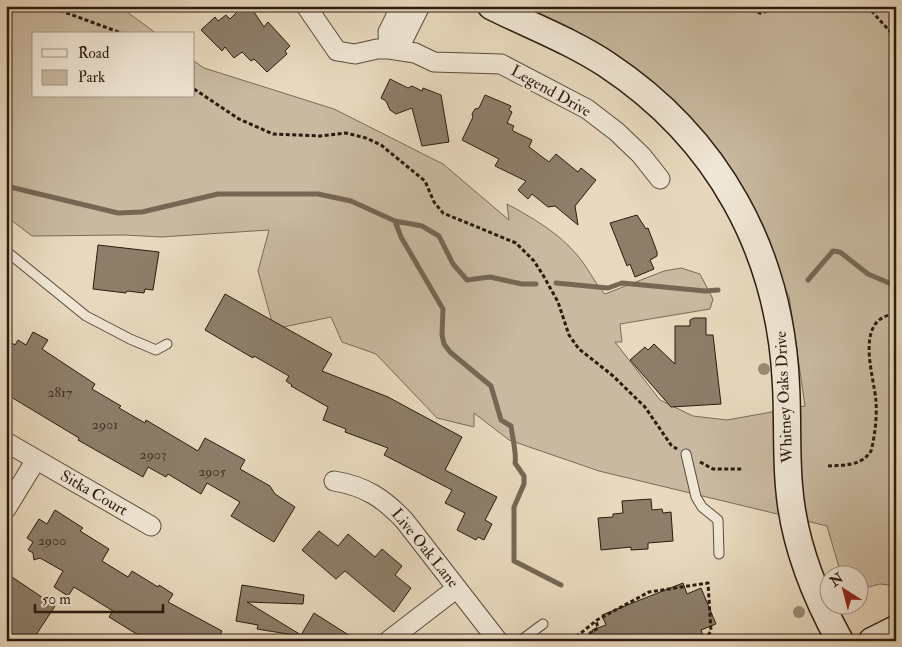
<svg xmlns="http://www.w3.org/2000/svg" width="902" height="647" viewBox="0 0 902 647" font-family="'IM FELL Double Pica',serif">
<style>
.green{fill:#c8b9a0;stroke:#7a6a57}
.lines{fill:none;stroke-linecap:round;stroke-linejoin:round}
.stream{stroke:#766654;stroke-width:5}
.building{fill:#8d7e6a;stroke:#2b1b0e}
.lane-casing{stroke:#5a4a3a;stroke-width:11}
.street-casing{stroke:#5a4a3a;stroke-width:21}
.secondary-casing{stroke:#2b1b0e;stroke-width:29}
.path{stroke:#2b1b0e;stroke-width:3;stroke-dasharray:4 2.5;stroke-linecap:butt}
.lane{stroke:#f0e6d5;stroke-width:9}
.street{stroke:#f0e6d5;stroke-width:19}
.secondary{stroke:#f0e6d5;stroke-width:26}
.tree{fill:#9a8a75}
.labels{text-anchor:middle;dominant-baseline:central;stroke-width:4;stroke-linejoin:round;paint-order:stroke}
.number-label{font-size:14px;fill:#443425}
.street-label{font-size:16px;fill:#2b1b0e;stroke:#f0e6d5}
</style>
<rect width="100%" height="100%" fill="#e8d9be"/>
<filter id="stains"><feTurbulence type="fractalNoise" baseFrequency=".004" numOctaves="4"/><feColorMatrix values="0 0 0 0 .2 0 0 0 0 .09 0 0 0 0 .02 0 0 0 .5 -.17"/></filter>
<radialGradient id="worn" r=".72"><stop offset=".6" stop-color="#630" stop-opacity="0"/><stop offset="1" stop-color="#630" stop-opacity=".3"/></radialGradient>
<path class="green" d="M6,6h110l7,3 34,25h-123v62h160v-35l10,7 130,41 109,55 66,56 -2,-16c26,14 52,29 71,52 10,12 16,26 27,38l59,-23 17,-3 19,6 13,25 -3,10 -90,15 2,18h-7l45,58 33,16 34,4 78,-14 -16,-110 -51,-101 -87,-104 -140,-85h385v580l-16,-2 -20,5v-15h-19l-14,-48 -228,-55 -90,-31 -35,-27v14l-37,-9 -61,-64 -34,-12 -11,-25 -57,12 -16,-58 11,-41 -108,7 -37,-2 -92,1 -26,-20z"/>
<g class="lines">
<path class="stream" d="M6,186l112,27 24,-1 76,-18h100l33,7 44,20 6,16 42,72 -1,26 2,9 6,8 41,34 10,34 10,6c1,9 6,29 4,37l9,13v8l-10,23v54l47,24
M395,221l27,5 17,10 14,28 14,16 23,-3 32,7h14
M808,280l25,-29 7,1 28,22 28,12
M556,283l52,5 14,-5 83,8 13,-1"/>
</g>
<path class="building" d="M243,6h7l14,21 4,-5 22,24 -5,5 2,3 -20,18 -13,-13 -3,2 -9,-9 -8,6 -9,-11 -3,4 -21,-21 14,-13 3,4 8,-6 4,4z
M390,79l18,9 4,-2 10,5 1,-3 18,7 8,47 -27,4 -10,-38 -16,6 -6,-4 -4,-9 -5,-3z
M485,95l26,11 -2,4 3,2 -5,11 7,3 -2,4 3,2 17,8 -3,7 20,15 7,-8 22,18 3,-4 15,12 -21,26 3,19 -23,-19 -7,1 -16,-13 -4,5 -10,-9 8,-9 -31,-15 4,-7 -37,-19 11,-23 -1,-3 3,-5 4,-1z
M637,215l9,14 2,-1 9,24v4l-7,4 4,9 -19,8 -5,-13 -3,2 -17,-43z
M98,245l61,7 -6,38 -8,-1 -1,4 -17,-2 -1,2 -33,-4z
M225,294l107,60 -10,17 66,26 74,40 -17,33 52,27 -12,23 7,4 -8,16 -6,-3 -2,3 -19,-10 8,-17 -20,-10 7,-13 -68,-35 4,-7 -43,-16 1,-3 -23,-9 5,-13 -37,-21 1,-1 -6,-4 3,-5 -35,-20 -1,2 -48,-28z
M694,318h12v17h7l8,69 -50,3 -41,-47 15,-13 3,3 6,-6 21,20v-38h15v-6z
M33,332l15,8 -6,9 53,35 -3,5 29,17 -2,2 26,15 1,-3 52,31 7,-13 40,22 -5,9 30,17 5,8 20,13 -21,35 -43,-26 9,-14 -33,-19 -6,11 -33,-20 -2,3 -18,-10 -5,10 -65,-37 1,-2 -73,-44v-55l9,6 3,-5 8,5z
M651,499l1,11 10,-1 1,4 8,-1 2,29 -25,2v6l-17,1v-3l-30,3 -3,-32 15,-1v-3l10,-1 -1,-12z
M55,510l28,18 -3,3 29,18 -7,12 26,16 4,-6 26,16 1,-2 14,9 -5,8 54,29 -5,10h-69l-39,-24 4,-6 -39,-24 -6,9 -14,-9 9,-16 -23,-13 -6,2 -1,-7 -5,-3 5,-8 -6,-4 12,-19 8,5z
M319,531l19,15 10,-12 27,23 7,-8 20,17 -7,9 16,13 -17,24 -49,-41 -9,8 -34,-29z
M12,577l43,29 -23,35h-26v-56z
M683,583l4,11 14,-6 15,36 -15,6 4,11h-109l-4,-11 14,-5 -4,-10z
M242,585l62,10 -1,9 -56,-2 54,33 13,-22 44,28h-61l3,-5 -43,-7 1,-4 -22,-4z"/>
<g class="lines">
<g class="lane-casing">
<path id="lane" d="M6,251l80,65 44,23 26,11 11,-6
M686,454l10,43 6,10 16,13 1,34
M520,641l23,-17"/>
</g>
<g class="street-casing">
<path id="street" d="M306,6l31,45 18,3 22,-5h12l26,4 19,9 67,2 86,45 30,23 24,23 19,24
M401,6l-13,26 1,17 14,-9 17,-34
M6,442l145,84
M334,481c31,5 49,17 70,39l94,121
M6,509l30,-49
M388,641l69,-53"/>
</g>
<g class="secondary-casing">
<path id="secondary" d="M491,6c38,19 80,35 115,58 112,74 174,187 180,321 2,34 0,68 3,101 4,54 25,108 51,155
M872,641l24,-12"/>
</g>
<path class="path" d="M48,6l76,28
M739,6l21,7 29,-7
M867,6l29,32
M194,89l45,30 34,15 48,2 25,-3 20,5 15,7 44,36 9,21 9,11 73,30 18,18 9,14 15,27 11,33 10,14 33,26 33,32 26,38 6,4
M700,462l13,7h29
M828,466c16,-1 34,0 43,-15 4,-15 6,-34 5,-50 -2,-25 -23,-84 20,-87
M571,641l26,-21 52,-28 59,-9 3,48 -7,10
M592,641l-2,-8 8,-5 -2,-7"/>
<use href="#lane" class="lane"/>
<use href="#street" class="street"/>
<use href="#secondary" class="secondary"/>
</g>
<g class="tree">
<circle cx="764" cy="369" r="6"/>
<circle cx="799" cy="612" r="6"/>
</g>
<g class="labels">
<g class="number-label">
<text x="60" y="392">2817</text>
<text x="105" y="424">2901</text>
<text x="153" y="454">2903</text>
<text x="212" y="471">2905</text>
<text x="52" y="540">2900</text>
</g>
<g class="street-label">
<text transform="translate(551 91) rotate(29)">Legend Drive</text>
<text transform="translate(784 397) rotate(-93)">Whitney Oaks Drive</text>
<text transform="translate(94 493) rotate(30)">Sitka Court</text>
<text transform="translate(425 548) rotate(51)">Live Oak Lane</text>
</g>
</g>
<rect width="902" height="647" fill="none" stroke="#e8d9be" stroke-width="25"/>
<rect x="8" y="8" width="887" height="632" fill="none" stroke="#2b1b0e" stroke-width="2.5"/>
<rect x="12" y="12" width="877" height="622" fill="none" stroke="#2b1b0e"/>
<rect x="32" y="32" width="162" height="65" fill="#f0e6d5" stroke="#a19585"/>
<rect x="42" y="49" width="25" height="8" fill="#f0e6d5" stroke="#a19585"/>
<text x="78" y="58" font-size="15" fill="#2b1b0e">Road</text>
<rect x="42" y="70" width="25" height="15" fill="#c8b9a0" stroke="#a19585"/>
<text x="78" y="82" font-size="15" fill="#2b1b0e">Park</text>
<g transform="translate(844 590) rotate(324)"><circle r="24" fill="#f0e6d5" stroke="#a19585"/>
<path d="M0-4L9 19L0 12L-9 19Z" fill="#8f2418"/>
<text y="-8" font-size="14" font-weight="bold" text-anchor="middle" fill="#2b1b0e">N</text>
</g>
<path d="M35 604v8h128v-8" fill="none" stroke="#2b1b0e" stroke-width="2.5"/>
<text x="42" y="604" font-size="15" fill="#2b1b0e" stroke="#f0e6d5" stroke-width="4" paint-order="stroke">50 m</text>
<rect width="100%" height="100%" filter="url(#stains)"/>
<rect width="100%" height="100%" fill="url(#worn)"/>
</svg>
